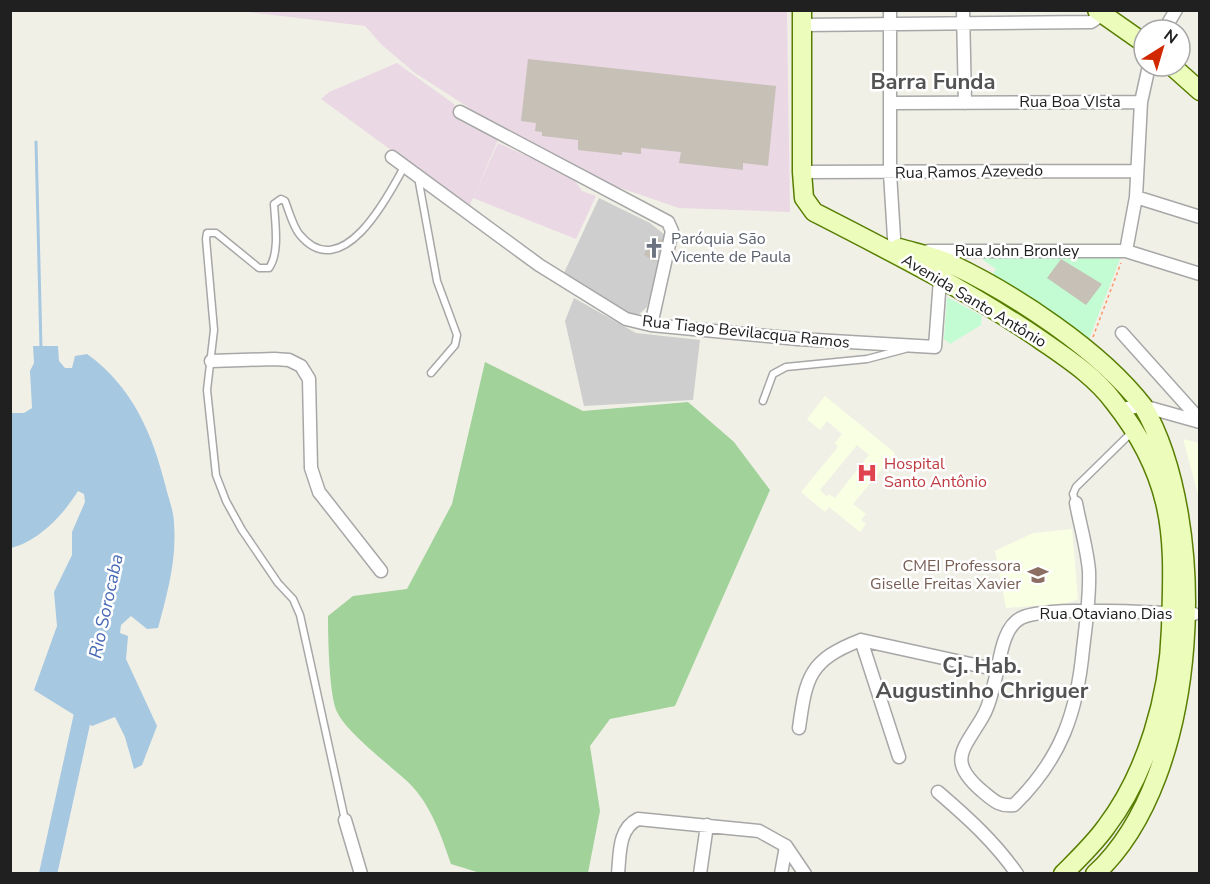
<svg xmlns="http://www.w3.org/2000/svg" width="1210" height="884" viewBox="0 0 1210 884" font-family="'Nunito Sans',sans-serif">
<style>
.industrial{fill:#ead8e4}
.education{fill:#f9ffe2;fill-rule:evenodd}
.religious{fill:#cecece}
.forest{fill:#a0d29a}
.park{fill:#c3fcd3}
.water{fill:#a6c8e0}
.lines{fill:none;stroke-linecap:round;stroke-linejoin:round}
.stream{stroke:#a6c8e0;stroke-width:3}
.river{stroke:#a6c8e0;stroke-width:18}
.building{fill:#c6c0b6}
.lane-casing{stroke:#a7a7a7;stroke-width:9}
.street-casing{stroke:#a7a7a7;stroke-width:15}
.secondary-casing{stroke:#587e01;stroke-width:21}
.path{stroke:#ff966a;stroke-width:1.5;stroke-dasharray:3 3;stroke-linecap:butt}
.lane{stroke:#fff;stroke-width:6}
.street{stroke:#fff;stroke-width:12}
.secondary{stroke:#ecfcba;stroke-width:18}
.labels{text-anchor:middle;dominant-baseline:central;stroke-width:5;stroke-linejoin:round;paint-order:stroke}
.street-label{font-size:16px;fill:#202020;stroke:#fff}
.worship-label{font-size:16px;fill:#5b616d;stroke:#fff;text-anchor:start}
.health-label{font-size:16px;fill:#be3a42;stroke:#fff;text-anchor:start}
.education-label{font-size:16px;fill:#785e54;stroke:#fff;text-anchor:end}
.water-label{font-size:18px;font-style:italic;fill:#4869b5;stroke:#fff}
.district-label{font-size:22px;font-weight:bold;fill:#535353;stroke:#fff}
</style>
<rect width="100%" height="100%" fill="#f1f0e7"/>
<path class="industrial" d="M240,11h547l3,201 -111,-4 -82,-28 -76,-39 -106,-68 -33,-28 -17,-19z
M397,63l57,41 6,17 38,19 -24,56 24,-53 74,33 10,15 14,5 -20,43 -103,-41 -4,9 -148,-108 8,-7z"/>
<path class="education" d="M825,396l70,57 -42,51 13,10 -5,6 5,4 -6,8 -31,-25 -4,5 -24,-20 37,-45 -3,-4 7,-9 -15,-13 -7,9 -13,-11zM857,445l12,10 -34,43 -6,-4 -2,3 -7,-7z
M1183,439l16,4v59v-4z
M1072,529l6,70 -11,4 -61,5 -11,-57 38,-18z"/>
<path class="religious" d="M599,198l51,25 15,12 1,5 -19,67 -10,9 -15,-3 -59,-38z
M574,298l62,35 64,7 -7,60 -109,6 -19,-85z"/>
<path class="forest" d="M485,362l98,49 105,-9 46,40 36,48 -95,216 -65,13 -20,27 10,65 -12,62h-108l-29,-9c-10,-29 -20,-59 -42,-81 -18,-17 -62,-50 -72,-71 -8,-17 -9,-76 -9,-96l25,-20 54,-7 45,-85z"/>
<path class="park" d="M987,253l135,1 -33,85 -96,-65 3,-5 -13,-9z
M947,297l35,19 -1,9 -31,19 -6,-5z"/>
<path class="water" d="M33,346h25l1,15 6,7h7l3,-12 12,-2c46,33 66,81 79,134 3,12 8,24 8,36 3,35 -7,71 -16,104l-11,1 -16,-13 -10,9 -1,8 8,3 -2,23 31,67 -15,39 -8,4 -9,-32 -10,-20 -23,9 -58,-36 23,-64 -3,-34 18,-37v-23l13,-30 -1,-8 -6,-3c-15,24 -39,50 -67,57v-135h13l8,-5 -2,-37 4,-8z"/>
<g class="lines">
<path class="stream" d="M36,142l5,206"/>
<path class="river" d="M48,874l39,-178"/>
</g>
<path class="building" d="M528,59l248,27 -8,80 -25,-3v7l-64,-7 2,-11 -40,-4v6l-19,-2v3l-44,-5v-10l-36,-4v-4l-7,-1 1,-8 -15,-2z
M653,236l9,4 -8,21 -10,-6z
M1061,259l41,25 -16,21 -39,-27z"/>
<g class="lines">
<g class="lane-casing">
<path id="lane" d="M418,177l19,104 20,54 -2,10 -24,28
M763,401l10,-27 13,-7 81,-8 38,-10
M1076,503l-3,-9 3,-7 56,-55
M345,820l-45,-205 -7,-16 -15,-16 -36,-53 -16,-29 -10,-26 -9,-85 7,-60 -8,-91 1,-6h9l43,35h10c11,-15 6,-46 5,-64l7,-5 4,2c4,10 8,26 15,34 42,50 88,-38 104,-68"/>
</g>
<g class="street-casing">
<path id="street" d="M890,10v163l5,81
M963,10l2,93
M803,25l288,-3 16,-11
M1164,30l12,-20
M892,103l249,-1
M460,112l208,110 4,9 -21,94
M392,157l147,108 87,54 25,6 147,14 137,8 5,-68 4,-6
M802,172l334,-1
M1136,197l64,20
M928,251h198l74,23
M1126,251l10,-54 5,-95 8,-36
M1122,333l78,87
M211,361l63,-2 15,1 12,6 8,13 2,89 8,24 62,79
M1120,409l23,-3 57,16
M1076,503c4,22 11,45 13,68 1,27 -3,52 -6,78 -6,64 -22,110 -69,156 -15,2 -21,-5 -32,-14 -35,-30 -19,-41 0,-73 7,-11 9,-22 12,-34 6,-20 7,-56 27,-66 24,-13 140,-5 173,-4
M861,640l38,117
M799,728c7,-51 10,-68 62,-88l137,30
M938,792c29,25 57,50 79,82
M345,820l16,54
M618,874c2,-20 0,-45 20,-55l121,12 27,15 19,28
M700,874l7,-49
M781,874l5,-28"/>
</g>
<g class="secondary-casing">
<path id="secondary" d="M802,10v162l2,26 10,14c76,39 153,78 224,126 27,19 56,37 76,64 23,29 42,63 51,100 10,41 7,84 6,126 -2,68 -24,145 -65,199 -13,18 -28,32 -43,47
M1097,10l47,33
M1172,66l28,25
M899,248c17,5 35,8 52,16 63,30 149,86 192,142 67,116 59,370 -48,468"/>
</g>
<path class="path" d="M1093,337l28,-74"/>
<use href="#lane" class="lane"/>
<use href="#street" class="street"/>
<use href="#secondary" class="secondary"/>
</g>
<defs>
<g id="church-bare" transform="scale(1.62)"><path d="M-1.2-6h2.4v3.5h3.3v2.4h-3.3V6h-2.4V-.1h-3.3v-2.4h3.3Z" fill="#6b7280" stroke="#fff" stroke-width="2.5" paint-order="stroke"/></g>
<g id="hospital-bare" transform="scale(1.62)"><path d="M-5-5h3v3.5h4V-5h3V5h-3V1.5h-4V5h-3Z" fill="#e0444e" stroke="#fff" stroke-width="2.5" paint-order="stroke"/></g>
<g id="school-bare" transform="scale(1.62)"><path d="M0-5L7-2L0 1L-7-2ZM-4 1L0 2.5L4 1V4Q0 6-4 4Z" fill="#8d6e63" stroke="#fff" stroke-width="2.5" paint-order="stroke"/></g>
</defs>
<g fill-rule="evenodd">
<use href="#church-bare" x="654" y="248"/>
<use href="#hospital-bare" x="867" y="473"/>
<use href="#school-bare" x="1038" y="575"/>
</g>
<g class="labels">
<g class="street-label">
<text x="1070" y="102">Rua Boa VIsta</text>
<text transform="translate(969 172) rotate(-1)">Rua Ramos Azevedo</text>
<text x="1017" y="251">Rua John Bronley</text>
<text transform="translate(974 301) rotate(31)">Avenida Santo Antônio</text>
<text transform="translate(746 332) rotate(6)">Rua Tiago Bevilacqua Ramos</text>
<text x="1106" y="614">Rua Otaviano Dias</text>
</g>
<g class="worship-label">
<text x="671" y="239">Paróquia São<tspan x="671" dy="18">Vicente de Paula</tspan></text>
</g>
<g class="health-label">
<text x="884" y="464">Hospital<tspan x="884" dy="18">Santo Antônio</tspan></text>
</g>
<g class="education-label">
<text x="1021" y="566">CMEI Professora<tspan x="1021" dy="18">Giselle Freitas Xavier</tspan></text>
</g>
<g class="water-label">
<text transform="translate(106 606) rotate(-78)">Rio Sorocaba</text>
</g>
<g class="district-label">
<text x="933" y="82">Barra Funda</text>
<text x="982" y="666">Cj. Hab.<tspan x="982" dy="25">Augustinho Chriguer</tspan></text>
</g>
</g>
<rect width="1210" height="884" fill="none" stroke="#202020" stroke-width="24"/>
<g transform="translate(1162 48) rotate(37)"><circle r="28" fill="#ffffff" stroke="#a6a6a6" stroke-width="1.5"/>
<path d="M0-4.5L10 22L0 15L-10 22Z" fill="#d12800"/>
<text y="-9" font-size="16" font-weight="bold" text-anchor="middle" fill="#202020">N</text>
</g>
</svg>
